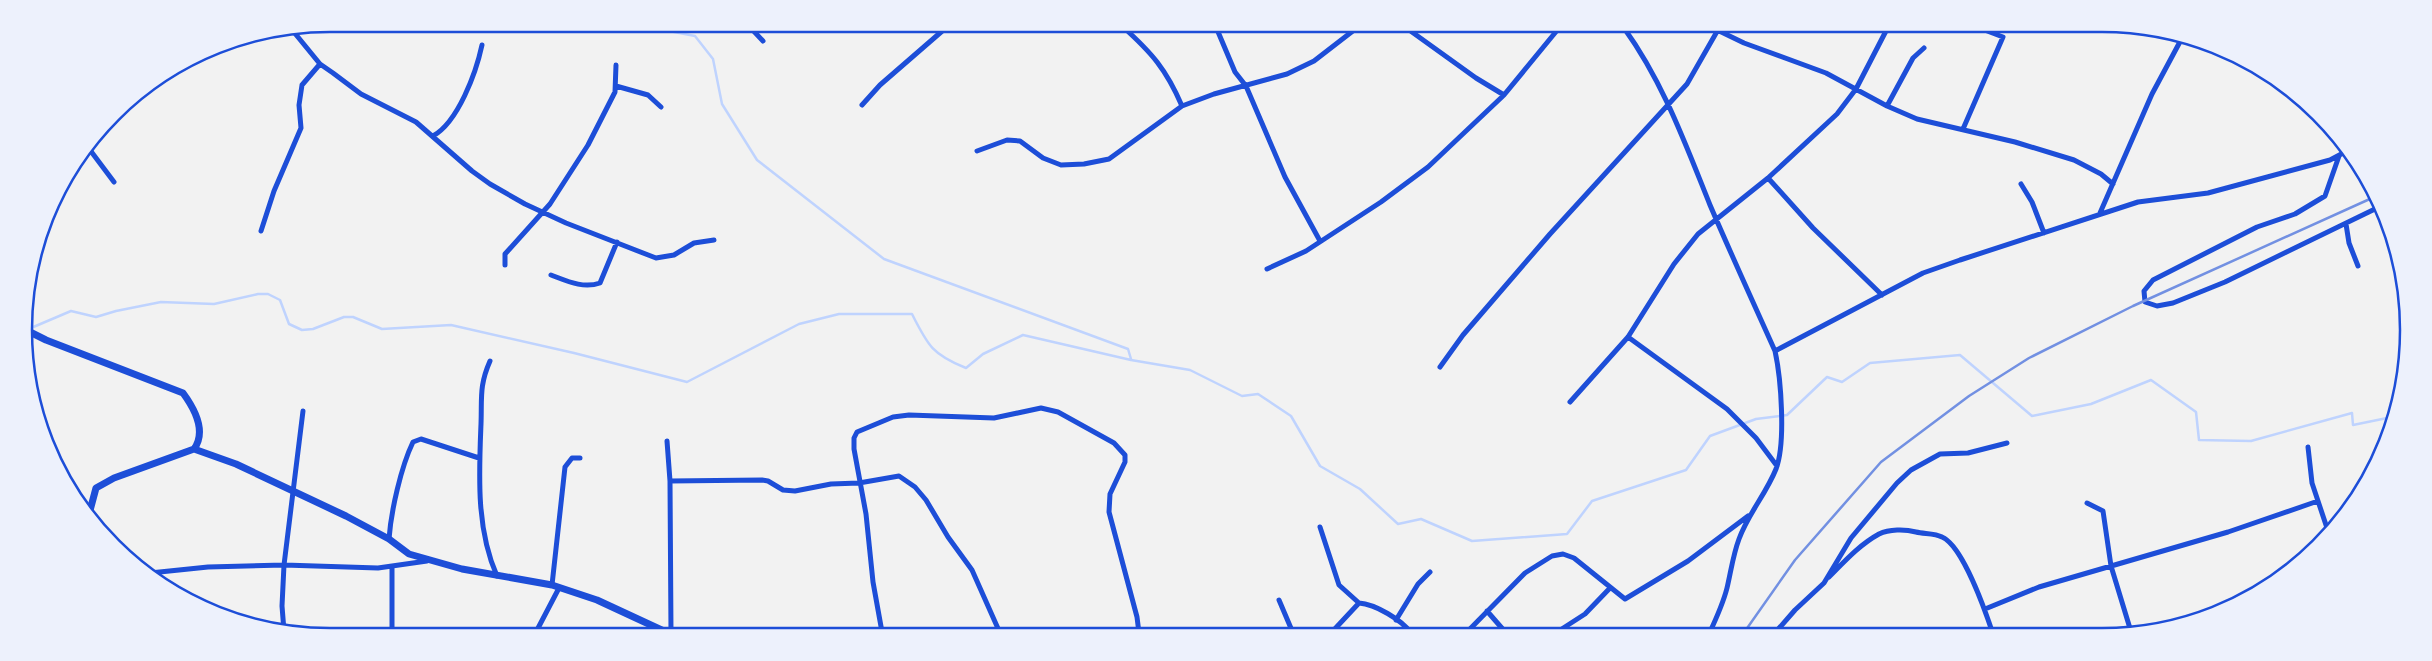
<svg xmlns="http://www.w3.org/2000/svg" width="2432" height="661" viewBox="0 0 2432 661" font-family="Rubik,sans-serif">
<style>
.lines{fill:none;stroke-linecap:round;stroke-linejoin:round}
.stream{stroke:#bfd3fe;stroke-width:2.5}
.minor{stroke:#1d4ed8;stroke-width:5}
.tertiary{stroke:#1d4ed8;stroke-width:7}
.rail{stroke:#7290e2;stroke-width:2.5}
.rim{fill:none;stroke:#1d4ed8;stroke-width:2.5}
</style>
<rect width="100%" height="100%" fill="#f2f2f2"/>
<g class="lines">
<path class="stream" d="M638,25l57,11 18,23 9,45 35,56 127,99 244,90 3,10
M29,352l2,-24 40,-17 25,6 20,-6 45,-9 53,2 44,-10h10l12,6 9,24 13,6 11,-1 31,-12h9l29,12 69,-4 123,28 113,29 112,-58 40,-10h73c16,32 21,41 54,54l17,-14 40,-19 108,25 59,10 52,26 16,-2 33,22 29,50 40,23 38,35 23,-5 51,22 95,-7 25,-33 94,-31 24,-34 46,-17 31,-4 40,-38 15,5 28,-19 90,-8 72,61 59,-12 60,-24 45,32 3,28 52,1 101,-28 1,12 39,-8"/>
<path class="minor" d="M748,25l15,16
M1122,26c30,27 44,43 60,80
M1216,27l19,45 11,14 39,91 35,64
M1405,27l71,51 28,17
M1624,28c39,54 61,115 86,177 21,49 43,97 65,146 6,27 11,92 1,118 -10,25 -28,45 -37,70 -6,16 -8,32 -12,49 -4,16 -11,31 -18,46
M1713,28l31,15 82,30 61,33 30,13 98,23 59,18 27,14 12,10
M293,31l27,33 13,9 28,21 55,28 56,49 18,13 35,20 41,19 90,35 18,-3 20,-12 20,-3
M616,86l32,9 13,12
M862,105l18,-20 68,-59
M1887,106l26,-48 11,-10
M1963,129l40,-92 -21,-8
M433,136c25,-14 43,-63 49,-91
M90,150l24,32
M977,151l30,-11 13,1 23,17 18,7 23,-1 25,-5 73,-53 32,-12 73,-20 27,-13 44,-34
M2339,156l-14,40 -30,18 -38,13 -104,53 -9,11 1,11 12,4 16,-3 52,-21 152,-74
M1768,178l45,50 69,67
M2021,184l11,18 12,31
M2100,213l52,-119 30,-56
M2346,224l3,19 9,23
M261,231l13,-40 27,-63 -2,-23 3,-20 18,-21
M505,265v-11l45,-50 38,-59 27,-53 1,-27
M1267,269l39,-18 75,-49 47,-35 76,-72 55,-67
M551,275c16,6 32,14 49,8l17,-41
M1628,337l99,72 29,29 21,28
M1775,351l148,-78 37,-13 178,-58 70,-9 122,-33 17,-9
M490,361c-11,25 -8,37 -9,63 -2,50 -5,105 16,152
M1440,367l23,-32 87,-101 137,-150 32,-56
M1570,402l58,-65 46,-73 24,-30 70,-56 69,-64 19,-25 31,-60
M667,441l3,40 1,151
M2308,447l4,36 16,48
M670,481l92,-1 6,1 15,9 12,1 36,-7 28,-1 40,-7 16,11 11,13 22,37 24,33 28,63
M2087,503l16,8 8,55 21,69
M1320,527l19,58 20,18
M389,539c2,-28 12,-72 24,-97l8,-3 58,19
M392,566v66
M150,573l58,-6 76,-2 94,3 49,-7
M1829,577c15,-15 30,-32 50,-43 10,-5 26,-5 37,-2 8,2 19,1 26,5 21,9 44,76 51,97
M552,585l13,-118 7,-9h8
M1279,600l14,33
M1985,609l54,-22 189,-55 90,-31
M1487,611l20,23
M1396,620l22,-36 12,-12
M284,631l-2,-25 2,-41 19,-154
M536,632l23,-44
M882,632l-9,-50 -7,-68 -12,-65v-11l3,-6 36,-15 16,-2 85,3 47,-10 17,4 56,31 11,12v7l-15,32 -1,18 28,105 2,16
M1331,633l28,-30c16,1 43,17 52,30
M1466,633l59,-60 27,-17 11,-2 11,4 51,41 63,-38 60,-45
M1554,634l31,-20 25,-26
M1774,634l21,-24 29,-27 27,-45 46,-55 14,-13 29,-16 28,-1 39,-10"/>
<path class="tertiary" d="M26,330l20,10 137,53c11,15 24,38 11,56l-80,29 -18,10 -8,30
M194,449l42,15 110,52 43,23 20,15 53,15 90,16 45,15 69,32"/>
<path class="rail" d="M1743,634l52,-74 86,-98 88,-66 60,-38 104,-52 239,-108"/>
</g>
<path d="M0 0H2432V661H0ZM330 32H2102A298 298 0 0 1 2400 330V330A298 298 0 0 1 2102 628H330A298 298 0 0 1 32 330V330A298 298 0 0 1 330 32Z" fill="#edf1fc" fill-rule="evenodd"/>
<path class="rim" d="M330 32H2102A298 298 0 0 1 2400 330V330A298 298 0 0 1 2102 628H330A298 298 0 0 1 32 330V330A298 298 0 0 1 330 32Z"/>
</svg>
